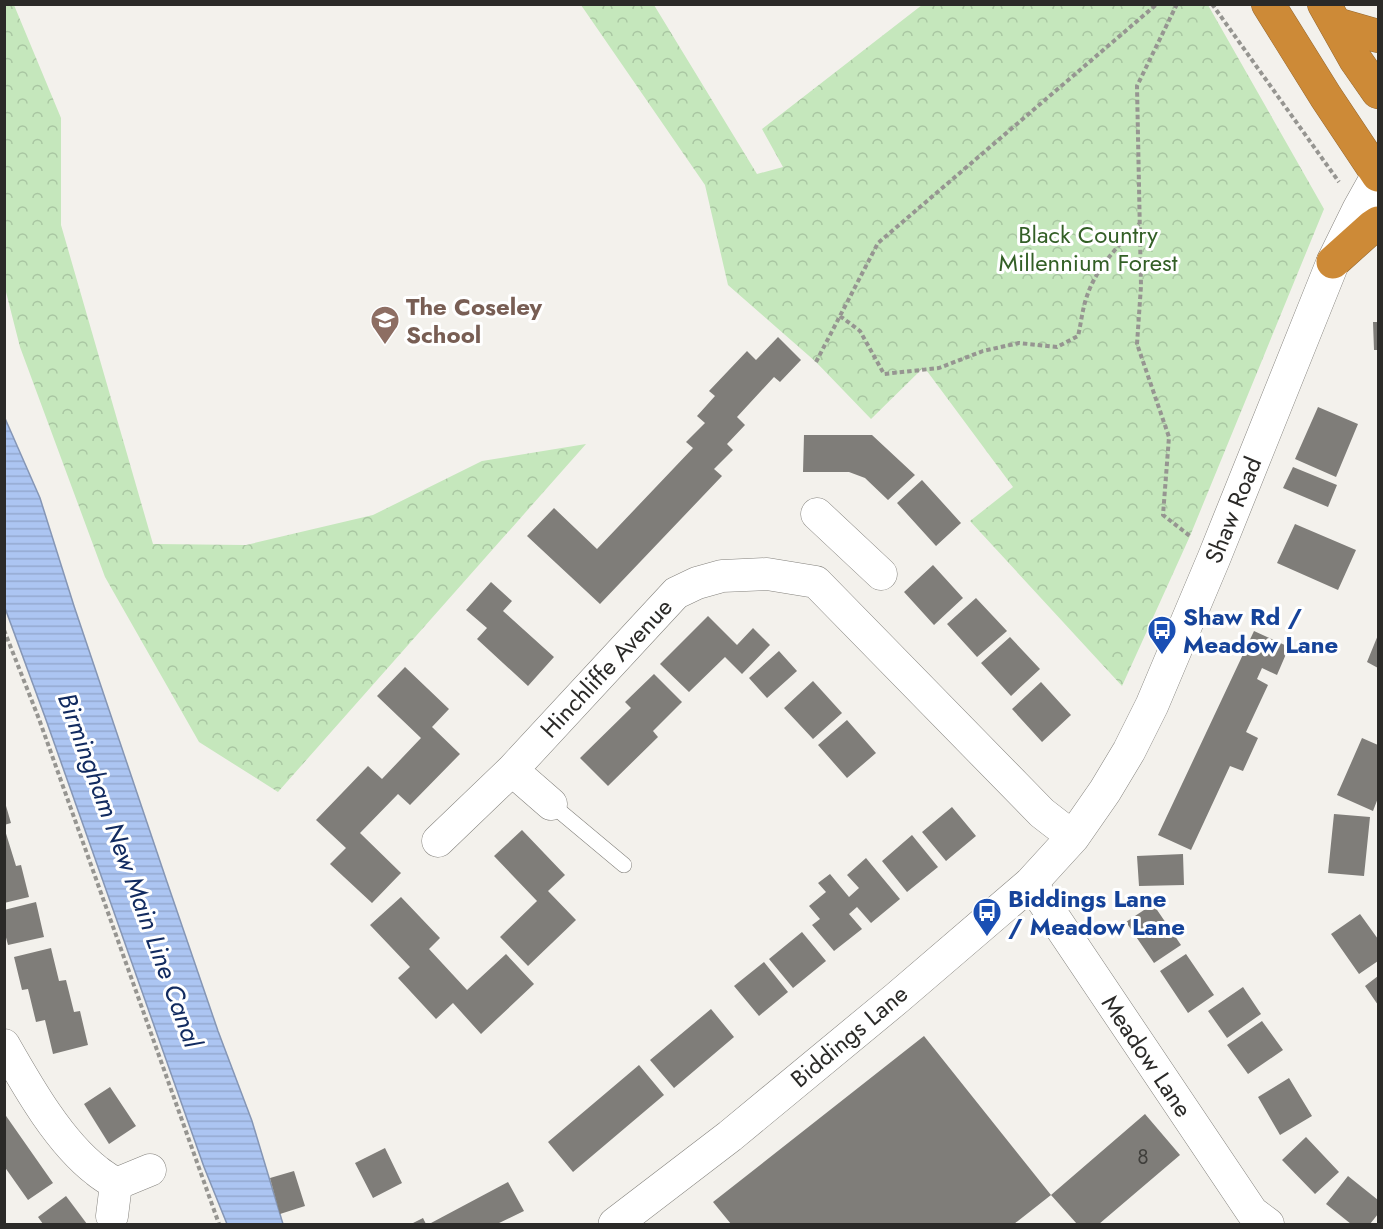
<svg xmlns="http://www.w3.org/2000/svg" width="1383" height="1229" viewBox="0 0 1383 1229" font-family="Jost,sans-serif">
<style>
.forest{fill:url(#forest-crowns)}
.water{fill:url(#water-rules);stroke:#8596b5;stroke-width:1.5}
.building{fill:#7f7d79}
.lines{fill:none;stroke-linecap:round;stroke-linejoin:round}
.lane-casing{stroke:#84827d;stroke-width:16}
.street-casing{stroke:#84827d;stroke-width:33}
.secondary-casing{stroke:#84827d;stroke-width:34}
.highway-casing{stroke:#946832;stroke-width:34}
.path{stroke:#969591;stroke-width:4;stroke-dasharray:4.5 3;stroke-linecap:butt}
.lane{stroke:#fff;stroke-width:15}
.street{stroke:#fff;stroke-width:32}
.secondary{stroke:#fff;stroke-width:33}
.highway{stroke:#cd8a37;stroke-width:33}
.labels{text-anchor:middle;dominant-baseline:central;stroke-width:6;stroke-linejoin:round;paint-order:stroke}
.number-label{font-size:21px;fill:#403f3c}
.park-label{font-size:24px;fill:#335f26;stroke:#fff}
.education-label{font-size:24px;font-weight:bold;fill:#785e54;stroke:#fff;text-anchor:start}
.street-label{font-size:24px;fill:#2b2a28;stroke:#fff}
.transit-label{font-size:24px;font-weight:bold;fill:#164399;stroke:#fff;text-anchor:start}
.water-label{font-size:26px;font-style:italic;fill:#122b60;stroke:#fff}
</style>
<defs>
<pattern id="forest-crowns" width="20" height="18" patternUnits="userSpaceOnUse" patternTransform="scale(1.5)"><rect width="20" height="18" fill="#c5e7bc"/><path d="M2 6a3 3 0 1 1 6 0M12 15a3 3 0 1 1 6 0" fill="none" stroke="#a9c6a2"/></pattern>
<pattern id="water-rules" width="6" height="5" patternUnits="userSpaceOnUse" patternTransform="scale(1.5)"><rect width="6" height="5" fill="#acc5f2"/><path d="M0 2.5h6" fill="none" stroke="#94a9d0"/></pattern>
</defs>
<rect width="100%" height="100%" fill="#f3f1ec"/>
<path class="forest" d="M4,5h10l47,113v107l92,319 93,1 127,-30 109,-54 104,-17 -308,348 -79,-50 -94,-165 -85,-230 -15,-59z
M581,5h73l103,169 26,-7 -21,-38 160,-124h286l116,204 -134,327 -68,150 -152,-165 43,-34 -89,-120 -53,52 -55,-57 -88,-77 -23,-100z"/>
<path class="water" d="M4,416l36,82 34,108 92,273 52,152 34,90 31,103h-56l-23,-57 -159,-450 -40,-109z"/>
<path class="building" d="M1373,322h5v28h-4z
M778,337l23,23 -21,22 -6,-5 -37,40 8,8 -18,19 6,6 -19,19 8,7 -122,128 -73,-68 27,-28 43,41 96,-101 -7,-6 19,-19 -8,-7 18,-20 -6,-5 38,-40 9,9z
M1318,407l40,17 -22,53 -41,-18z
M804,435h68l43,40 -27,25 -23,-22 -16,-6h-46z
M1293,467l44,18 -9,22 -45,-19z
M922,480l39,43 -25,23 -39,-43z
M1295,524l61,26 -18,40 -61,-27z
M933,565l30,33 -29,27 -30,-33z
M491,582l21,19 -9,10 51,46 -26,29 -51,-47 10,-11 -21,-18z
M976,598l31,33 -30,26 -30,-33z
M708,616l29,29 16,-17 17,17 -28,29 -17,-17 -36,35 -29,-28z
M1254,631l35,16 -12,28 -15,-7 -5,11 11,6 -22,47 12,6 -15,33 -13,-5 -39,84 -33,-15z
M1378,635v33l-11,-6z
M1010,637l30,32 -29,27 -30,-33z
M779,651l18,20 -30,27 -18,-20z
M405,667l44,42 -17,18 28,27 -50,51 -12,-11 -38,39 41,40 -29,30 -42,-39 16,-16 -30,-28 52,-54 14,13 39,-41 -44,-42z
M654,674l28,28 -29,29 5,6 -50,49 -28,-28 51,-50 -6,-6z
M813,681l29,32 -29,26 -29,-31z
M1041,682l30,33 -29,27 -30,-33z
M847,720l29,33 -29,25 -29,-33z
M1362,738l16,7v53l-5,13 -36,-16z
M4,799l7,24 -7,2z
M952,807l24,29 -30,25 -24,-29z
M1334,814l36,3 -6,59 -36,-3z
M4,827l12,39 5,-1 8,32 -25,6z
M522,830l43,45 -17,16 28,29 -48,46 -28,-29 37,-36 -43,-45z
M912,835l26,32 -31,25 -25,-31z
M1183,854l1,31 -45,1 -2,-30z
M866,858l34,41 -29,24 -14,-16 -8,7 13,15 -28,22 -22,-26 8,-6 -11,-13 17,-14 -8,-9 12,-9 19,23 10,-9 -12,-13z
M401,897l39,41 -11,11 38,41 39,-36 28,30 -53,50 -28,-31 -17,16 -38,-41 12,-11 -40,-42z
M36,902l8,35 -36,8 -4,-15v-20z
M1153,904l28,41 -27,18 -28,-41z
M1360,914l18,25v22l-19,13 -28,-40z
M802,932l24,29 -33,27 -24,-29z
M51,948l8,33 7,-1 8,32 6,-1 8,34 -35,9 -8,-34 -9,2 -8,-33 -6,1 -8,-33z
M1186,954l28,41 -26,18 -28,-42z
M764,962l24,30 -29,24 -25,-30z
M1378,976v29l-13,-19z
M1243,987l18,27 -34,24 -19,-27z
M711,1009l23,28 -60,51 -24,-28z
M1262,1021l21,29 -35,24 -21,-29z
M924,1036l127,159 -37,29h-283l-18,-22z
M639,1065l25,30 -91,77 -25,-30z
M1289,1078l23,38 -32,19 -22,-38z
M110,1087l26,39 -27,18 -25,-40z
M4,1113l49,70 -25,17 -24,-34z
M1145,1114l35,41 -81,69h-22l-26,-29z
M1306,1137l33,35 -24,22 -33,-34z
M385,1148l17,35 -29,15 -18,-35z
M294,1171l11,35 -25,8 -10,-36z
M1348,1176l30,24v14l-8,10h-19l-25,-20z
M508,1182l16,29 -27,13h-65l-1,-1z
M66,1196l21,28h-44l-5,-7z
M423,1218l3,6h-15z"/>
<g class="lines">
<g class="lane-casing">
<path id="lane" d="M551,804l73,61"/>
</g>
<g class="street-casing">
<path id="street" d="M817,514l64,60
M512,770l39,34
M438,841l74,-71 164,-177 21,-10 25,-7 45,-2 49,8 226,231 31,24
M1031,883l221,329 16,12
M4,1045c24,42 55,97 93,126 6,5 13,9 19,13
M112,1216l4,-32 34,-14"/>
</g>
<g class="secondary-casing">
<path id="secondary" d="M615,1224l115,-88 167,-138 134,-115 42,-46 32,-46 24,-40 23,-46 62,-147 119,-296 26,-53 19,-34"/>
</g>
<g class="highway-casing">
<path id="highway" d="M1268,4l58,93 52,78
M1324,4l31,55 23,33
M1336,24l42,12
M1333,262l39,-35 6,-4"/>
</g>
<path class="path" d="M1177,4l-40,82 4,200 -4,58 32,93 -6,78 27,21
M1212,4l127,178
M840,316l20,15 24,43 55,-6 44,-17 36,-8 38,4 21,-11c3,-12 4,-25 8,-37 9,-30 32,-53 53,-75
M816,362l62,-119 279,-239
M4,630l35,89 180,505"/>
<use href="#lane" class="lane"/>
<use href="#street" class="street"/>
<use href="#secondary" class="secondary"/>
<use href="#highway" class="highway"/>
</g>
<defs>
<g id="school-pin" transform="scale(1.5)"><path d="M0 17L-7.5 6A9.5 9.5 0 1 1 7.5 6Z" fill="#8d6e63" stroke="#fff"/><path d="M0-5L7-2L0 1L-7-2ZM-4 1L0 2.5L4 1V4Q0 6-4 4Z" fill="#fff"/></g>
<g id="bus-pin" transform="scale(1.5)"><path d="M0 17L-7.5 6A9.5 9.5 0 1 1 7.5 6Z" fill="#1a4fb4" stroke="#fff"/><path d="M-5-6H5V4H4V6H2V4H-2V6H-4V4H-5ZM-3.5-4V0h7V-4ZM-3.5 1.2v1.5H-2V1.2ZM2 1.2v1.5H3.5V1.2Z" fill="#fff"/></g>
</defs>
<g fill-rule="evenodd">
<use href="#school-pin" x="385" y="320"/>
<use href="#bus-pin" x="1162" y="630"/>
<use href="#bus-pin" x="987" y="912"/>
</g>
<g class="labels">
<g class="number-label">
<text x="1143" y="1157">8</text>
</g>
<g class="park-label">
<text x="1088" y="234">Black Country<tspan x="1088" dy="28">Millennium Forest</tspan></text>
</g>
<g class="education-label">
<text x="406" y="306">The Coseley<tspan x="406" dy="28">School</tspan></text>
</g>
<g class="street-label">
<text transform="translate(1233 510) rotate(-68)">Shaw Road</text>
<text transform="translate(606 668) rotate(-47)">Hinchliffe Avenue</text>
<text transform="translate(849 1036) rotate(-40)">Biddings Lane</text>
<text transform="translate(1147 1056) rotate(56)">Meadow Lane</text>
</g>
<g class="transit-label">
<text x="1183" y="616">Shaw Rd /<tspan x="1183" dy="28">Meadow Lane</tspan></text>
<text x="1008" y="898">Biddings Lane<tspan x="1008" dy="28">/ Meadow Lane</tspan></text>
</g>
<g class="water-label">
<text transform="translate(130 870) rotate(70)">Birmingham New Main Line Canal</text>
</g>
</g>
<rect width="1383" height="1229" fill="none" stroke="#2b2a28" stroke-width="12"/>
</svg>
